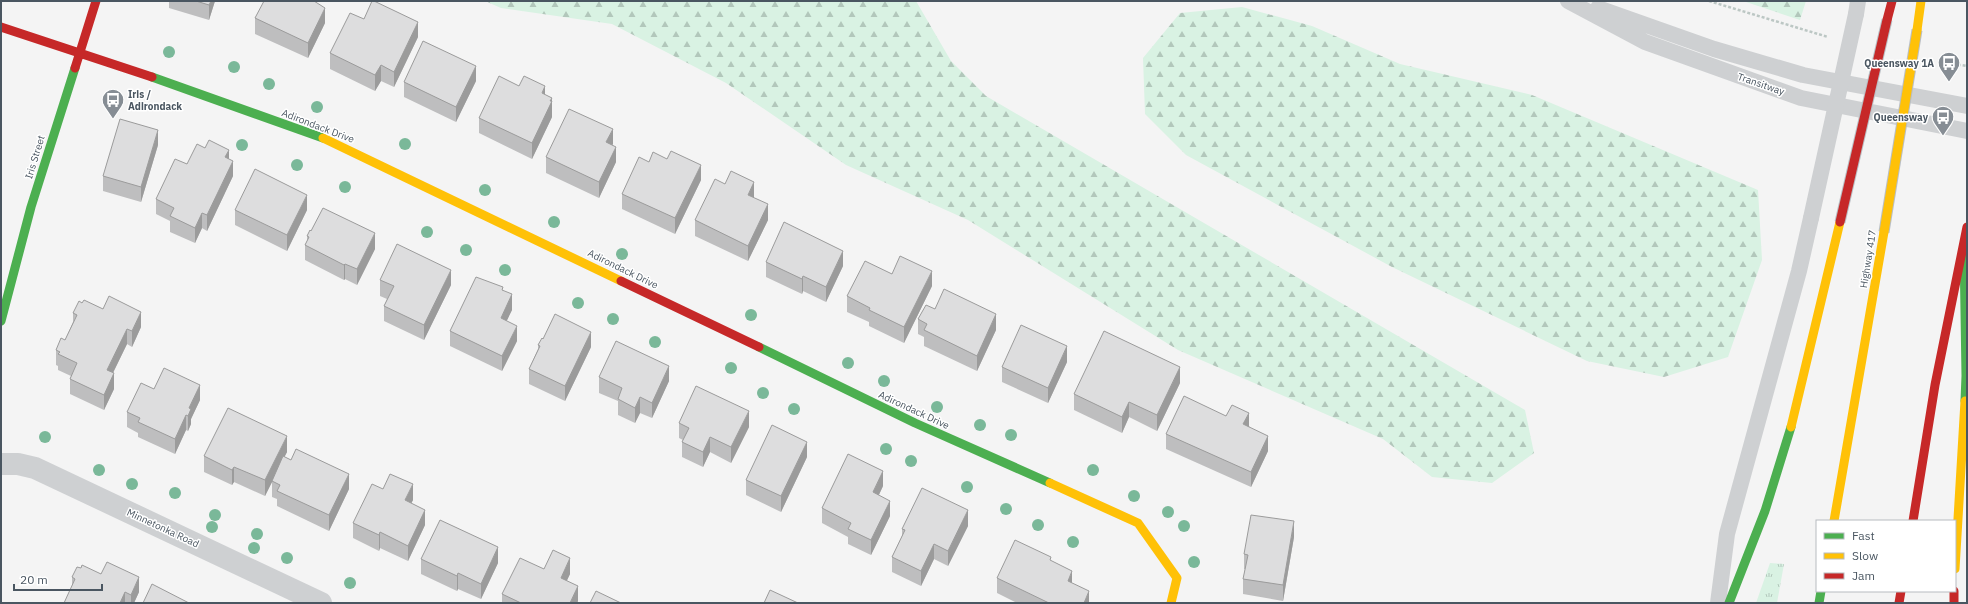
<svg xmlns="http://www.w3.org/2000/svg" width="1968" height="604" viewBox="0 0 1968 604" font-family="'IBM Plex Sans',sans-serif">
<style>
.grass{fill:url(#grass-tufts)}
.forest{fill:url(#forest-firs)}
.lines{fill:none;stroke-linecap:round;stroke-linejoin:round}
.path{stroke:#bcc7c4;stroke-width:2.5;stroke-dasharray:3 2;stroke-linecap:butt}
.lane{stroke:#ced0d2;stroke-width:16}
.street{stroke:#ced0d2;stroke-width:22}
.fast{stroke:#4caf50;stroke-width:9}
.slow{stroke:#ffc107;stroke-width:9}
.jam{stroke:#c62828;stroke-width:9}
.slow-bridge-casing{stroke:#b9bec3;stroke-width:11;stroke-linecap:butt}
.jam-bridge-casing{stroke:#b9bec3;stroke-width:11;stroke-linecap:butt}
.lane-bridge{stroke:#ced0d2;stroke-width:16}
.slow-bridge{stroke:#ffc107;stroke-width:9}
.jam-bridge{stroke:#c62828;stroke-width:9}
.tree{fill:#7ab899}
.wall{fill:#bebebf}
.shaded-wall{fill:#9b9b9b}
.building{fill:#ddddde;stroke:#9b9b9b}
.labels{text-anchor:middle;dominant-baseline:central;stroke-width:3;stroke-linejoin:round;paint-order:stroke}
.poi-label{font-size:10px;font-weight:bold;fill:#4a5661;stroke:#fff;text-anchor:end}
.street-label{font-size:10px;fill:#4a5661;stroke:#fff}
</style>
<defs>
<pattern id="grass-tufts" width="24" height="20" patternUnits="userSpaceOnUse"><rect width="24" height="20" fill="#d9f2e3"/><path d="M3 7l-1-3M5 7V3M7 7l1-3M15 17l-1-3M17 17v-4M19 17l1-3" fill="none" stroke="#b2c7bb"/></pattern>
<pattern id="forest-firs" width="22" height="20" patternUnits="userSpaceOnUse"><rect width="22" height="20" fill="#d9f2e3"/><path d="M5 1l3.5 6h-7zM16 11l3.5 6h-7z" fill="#b2c7bb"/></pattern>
</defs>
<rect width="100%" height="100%" fill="#f4f4f4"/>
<path class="grass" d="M1770,563l14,1 -7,39h-21z"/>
<path class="forest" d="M485,1h431l35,60 35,35 539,314 9,43 -42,30 -60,-6 -49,-38 -205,-89 -210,-130 -122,-55 -120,-82 -114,-59 -111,-16z
M1743,1h63l-6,19z
M1242,7l70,19 88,38 132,31 226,95 4,70 -34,97 -64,20 -77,-16 -195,-94 -206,-112 -41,-41 -2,-56 37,-45z"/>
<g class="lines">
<path class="path" d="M1709,1l119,36
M1938,61l29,5"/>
<path class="lane" d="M1568,1l77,41 156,56 166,33
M1598,8l116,41 89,26 164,31
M1856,14l2,-13
M1718,603l9,-69 72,-263 12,-53"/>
<path class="street" d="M1,464h17l17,4 286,135"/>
<path class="fast" d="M152,77l171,61
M1964,247l2,129 -1,25
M1,321l30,-114 44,-139
M759,347l156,76 135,60
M1729,603l36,-92 26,-84
M1819,603l2,-12"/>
<path class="slow" d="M1917,30l4,-29
M323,138l298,143
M1791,427l49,-205
M1050,483l88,40 39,55 -6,25
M1834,521l50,-289
M1955,569l10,-168"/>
<path class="jam" d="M1887,20l5,-19
M1,27l151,50
M75,68l21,-67
M621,281l138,66
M1913,521l22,-136 32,-158
M1954,591v12
M1899,603l2,-12"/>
<g class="slow-bridge-casing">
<path id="slow-bridge" d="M1884,232l33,-202"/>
</g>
<g class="jam-bridge-casing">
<path id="jam-bridge" d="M1840,222l47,-202"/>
</g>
<path class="lane-bridge" d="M1811,218l45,-204"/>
<use href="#slow-bridge" class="slow-bridge"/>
<use href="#jam-bridge" class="jam-bridge"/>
</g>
<g class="tree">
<circle cx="169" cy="52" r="6"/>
<circle cx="234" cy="67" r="6"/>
<circle cx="269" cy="84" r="6"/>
<circle cx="317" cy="107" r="6"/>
<circle cx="405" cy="144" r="6"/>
<circle cx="242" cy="145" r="6"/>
<circle cx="297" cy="165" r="6"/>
<circle cx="345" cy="187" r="6"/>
<circle cx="485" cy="190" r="6"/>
<circle cx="554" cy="222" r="6"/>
<circle cx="427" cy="232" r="6"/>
<circle cx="466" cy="250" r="6"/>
<circle cx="622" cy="254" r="6"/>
<circle cx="505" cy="270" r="6"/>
<circle cx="578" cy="303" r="6"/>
<circle cx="751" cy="315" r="6"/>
<circle cx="613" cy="319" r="6"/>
<circle cx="655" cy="342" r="6"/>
<circle cx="848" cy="363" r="6"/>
<circle cx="731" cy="368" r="6"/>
<circle cx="884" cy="381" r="6"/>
<circle cx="763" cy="393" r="6"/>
<circle cx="937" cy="407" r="6"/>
<circle cx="794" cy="409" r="6"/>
<circle cx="980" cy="425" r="6"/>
<circle cx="1011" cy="435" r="6"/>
<circle cx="45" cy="437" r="6"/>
<circle cx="886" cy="449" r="6"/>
<circle cx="911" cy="461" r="6"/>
<circle cx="99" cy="470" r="6"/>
<circle cx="1093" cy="470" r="6"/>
<circle cx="132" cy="484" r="6"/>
<circle cx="967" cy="487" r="6"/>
<circle cx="175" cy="493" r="6"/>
<circle cx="1134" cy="496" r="6"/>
<circle cx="1006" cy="509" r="6"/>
<circle cx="1168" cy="512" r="6"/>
<circle cx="215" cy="515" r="6"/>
<circle cx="1038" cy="525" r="6"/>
<circle cx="1184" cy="526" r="6"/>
<circle cx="212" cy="527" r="6"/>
<circle cx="257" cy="534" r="6"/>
<circle cx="1073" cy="542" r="6"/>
<circle cx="254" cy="548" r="6"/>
<circle cx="287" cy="558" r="6"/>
<circle cx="1194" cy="562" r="6"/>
<circle cx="350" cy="583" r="6"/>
</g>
<path class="wall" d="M169,1h46l-6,19 -40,-12z
M255,18l70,5 -17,35 -53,-24z
M364,19l54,18 -24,50 -13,-6 -6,10 -45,-22v-16z
M476,81l-20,41 -52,-25v-15z
M519,86l26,9 7,3v19l-20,42 -53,-26v-15z
M158,145l-17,57 -38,-11v-15z
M613,145l3,17 -17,36 -53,-25v-16z
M205,148l24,11 4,17 -26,55 -5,-3 -7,15 -25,-11v-11l-14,-7v-15l31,-35z
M667,159l34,21 -26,54 -53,-25v-15l27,-32z
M754,198l14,22 -20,41 -53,-25v-16z
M235,210h72l-20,41 -52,-26z
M311,231l64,18 -18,36 -12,-6 -1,1 -39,-20v-15l2,-4v-5z
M766,262l77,4 -17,36 -23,-11 -1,3 -36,-17z
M892,274l40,12 -28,57 -35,-17v-4l-22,-10v-16z
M380,280l71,5 -27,55 -40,-19v-15l3,-7 -7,-3z
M503,290l9,20 -6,11 11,20 -15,30 -52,-25v-15z
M82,303l59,24 -9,20 -5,-3 -14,29 1,16 -10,21 -34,-16v-15l1,-3 -13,-6v-4l-2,-1v-15l9,-10 8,-18v-9z
M935,309l61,21 -19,41 -53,-25v-9l-6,-3v-15z
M538,345l53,2 -26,54 -36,-17v-15l9,-20z
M1067,362l-19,41 -46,-21v-15z
M599,377l70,4 -17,37 -12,-5 -5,10 -17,-8v-14l-19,-8z
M1180,383l-23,48 -28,-14 -7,16 -48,-23v-16z
M154,389l46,11 -9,19v5l-3,7 -2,-1 -11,24 -37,-17v-4l-11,-6v-15z
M679,423l70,4 -18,36 -21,-11 -7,15 -21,-10v-15l1,-2 -4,-2z
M1249,426l19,25 -17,36 -85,-38v-15z
M287,452l-3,5 65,32 -20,42 -52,-25v-7l-5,-2v-15l-7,14 -31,-14 -2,3 -28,-13v-16z
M807,457l-26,55 -35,-17v-15z
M883,486l-4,9 11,21 -19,39 -23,-11v-7l-26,-14v-15z
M383,489l30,11 -2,3 14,22 -17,36 -28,-13 -1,3 -26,-13v-15z
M968,526l-20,40 -14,-7 -13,27 -29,-14v-15l10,-21v-7z
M1294,537l-11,64 -40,-7v-15l2,-10h-1v-15z
M421,559l77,4 -17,36 -23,-10 -1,2 -36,-17z
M1051,561l21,22 17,20h-72l-20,-10v-15z
M544,569l26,5 -3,6 11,21 -1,2h-75v-9z
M72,577l67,15 -5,11h-70l8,-17z"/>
<path class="shaded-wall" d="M211,1h4l-6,19v-15z
M325,8v15l-17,35v-15z
M418,22v15l-24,50v-15z
M381,65v16l-6,10v-16z
M476,66v15l-20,41v-15z
M545,86v15l-3,-8z
M552,98v19l-20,42v-16z
M613,129v15l-7,13v-15z
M158,130v15l-17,57v-15z
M616,147v15l-17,36v-16z
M229,150v15l-4,-8z
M233,161v15l-26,55v-16z
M701,165v15l-26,54v-16z
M754,182v16l-6,-3z
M307,195v15l-20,41v-16z
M768,204v16l-20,41v-15z
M202,213v15l-7,15v-15z
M375,233v16l-18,36v-16z
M843,251v15l-17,36v-15z
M345,264v15l-1,1v-15z
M451,270v15l-27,55v-15z
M932,271v15l-28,57v-16z
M803,276v15l-1,3v-15z
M512,294v16l-11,23v-15z
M141,312v15l-9,20v-16z
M996,314v16l-19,41v-15z
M517,326v15l-15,30v-15z
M127,329v15l-20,41v-15z
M591,332v15l-26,54v-15z
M1067,346v16l-19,41v-15z
M669,366v15l-17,37v-15z
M1180,367v16l-23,48v-16z
M114,373v16l-10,21v-15z
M200,385v15l-9,19v5l-3,7v-15l1,-8z
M640,397v16l-5,10v-15z
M1129,402v15l-7,16v-16z
M749,411v16l-18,36v-16z
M1249,413v15l-6,-4z
M186,415v15l-11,24v-15z
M287,436v16l-22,44v-16z
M1268,436v15l-17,36v-15z
M710,437v15l-7,15v-15z
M807,442v15l-26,55v-16z
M234,467v15l-2,3v-15z
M883,471v15l-10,21v-15z
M349,474v15l-20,42v-16z
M413,484v16l-8,16v-16z
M890,501v15l-19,39v-15z
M425,510v15l-17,36v-15z
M968,510v16l-20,40v-15z
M1294,521v16l-11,64v-16z
M380,532v16l-1,3v-16z
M934,544v15l-13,27v-15z
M498,547v16l-17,36v-15z
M570,558v16l-9,19v-15z
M1072,571v15l-4,-5z
M458,573v16l-1,2v-15z
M139,577v15l-5,11h-3v-8z
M578,586v15l-1,2h-7z
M1089,591v12h-5z
M125,592v11h-5z"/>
<path class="building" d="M196,1h15l-2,4z
M264,1h50l11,7 -17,35 -53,-25z
M372,1h2l44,21 -24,50 -13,-7 -6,10 -45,-22 20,-40 14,6z
M423,41l53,25 -20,41 -52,-25z
M499,76l20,10 5,-10 21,10 -3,7 10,5 -2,3h2l-20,42 -53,-25z
M569,109l44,20 -7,13 10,5 -17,35 -53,-25z
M120,119l38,11 -17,57 -38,-11z
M209,140l20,10 -4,7 8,4 -26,54 -5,-2 -7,15 -25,-12 4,-8 -18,-9 19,-40 12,5 10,-20 8,4z
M671,151l30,14 -26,53 -53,-24 17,-37 10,5 4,-10 14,7z
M255,169l52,26 -20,40 -52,-25z
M731,171l23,11 -6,13 20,9 -20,42 -53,-26 20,-41 10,5z
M323,208l52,25 -18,36 -12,-5 -1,1 -39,-20 4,-8 -2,-1 3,-6 1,1z
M784,222l59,29 -17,36 -23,-11 -1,3 -36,-17z
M397,244l54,26 -27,55 -40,-19 10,-20 -14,-6z
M900,256l32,15 -28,56 -35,-17 1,-2 -23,-12 18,-35 27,13z
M476,277l27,10 -1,3 10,4 -11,24 16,8 -15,30 -52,-25z
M944,289l52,25 -19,42 -53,-26 3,-6 -9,-5 8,-14 9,4z
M109,296l32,16 -9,19 -5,-2 -20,41 7,3 -10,22 -34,-16 7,-16 -19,-9 2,-2 -4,-2 5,-12 4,2 12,-25 -4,-2 6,-12 3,2 2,-3 19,9z
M555,314l36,18 -26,54 -36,-17 11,-23 -2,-1 4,-7 1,1z
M1021,325l46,21 -19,42 -46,-21z
M1104,331l76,36 -23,48 -28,-13 -7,15 -48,-23z
M616,341l53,25 -17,37 -12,-6 -5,11 -17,-9 4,-11 -23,-11z
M164,368l36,17 -11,23 2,1 -3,7 -2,-1 -11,24 -37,-17 2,-4 -13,-6 14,-29 13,6z
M696,386l53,25 -18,36 -21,-10 -7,15 -21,-10 7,-14 -10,-5z
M1184,396l42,20 6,-11 17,8 -6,11 25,12 -17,36 -85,-38z
M228,408l59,28 -22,44 -31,-13 -2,3 -28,-14z
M772,425l35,17 -26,54 -35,-16z
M296,449l53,25 -20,41 -52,-24 3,-6 -8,-4 11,-25 8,4z
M848,454l35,17 -10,21 17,9 -19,39 -23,-11 3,-6 -29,-15z
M390,474l23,10 -8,16 20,10 -17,36 -28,-14 -1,3 -26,-12 19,-39 11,5z
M922,488l46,22 -20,41 -14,-7 -13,27 -29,-14 13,-27 -3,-1z
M1251,515l43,6 -11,64 -40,-6 5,-24 -4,-1z
M440,520l58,27 -17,37 -23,-11 -1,3 -36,-17z
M1015,540l36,17 -1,3 22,11 -4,10 21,10 -5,12h-35l-52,-25z
M553,550l17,8 -9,20 17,8 -8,17h-49l-19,-9 18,-36 24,11z
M107,562l32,15 -8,18 -6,-3 -5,11h-56l11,-24 -3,-2 5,-10 4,1 1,-3 19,9z
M152,584l37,19h-46z
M770,590l28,13h-34z
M596,591l25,12h-31z"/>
<defs>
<g id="bus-pin" transform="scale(1.15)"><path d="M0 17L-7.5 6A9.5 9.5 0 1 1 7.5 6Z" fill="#868d94" stroke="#fff"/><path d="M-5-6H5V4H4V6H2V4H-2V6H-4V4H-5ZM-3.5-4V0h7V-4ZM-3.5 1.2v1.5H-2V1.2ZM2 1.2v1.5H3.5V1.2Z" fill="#fff"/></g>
</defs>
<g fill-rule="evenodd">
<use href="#bus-pin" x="1949" y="63"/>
<use href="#bus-pin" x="113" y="100"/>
<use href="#bus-pin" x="1943" y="117"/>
</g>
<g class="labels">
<g class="poi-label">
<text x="1934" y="63">Queensway 1A</text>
<text x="128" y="94" text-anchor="start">Iris /<tspan x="128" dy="12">Adirondack</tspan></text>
<text x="1928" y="117">Queensway</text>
</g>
<g class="street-label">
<text transform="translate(1761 84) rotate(19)">Transitway</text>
<text transform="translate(318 126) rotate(21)">Adirondack Drive</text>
<text transform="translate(35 157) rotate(-73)">Iris Street</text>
<text transform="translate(1868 259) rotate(-81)">Highway 417</text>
<text transform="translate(623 269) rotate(26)">Adirondack Drive</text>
<text transform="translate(914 410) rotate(25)">Adirondack Drive</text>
<text transform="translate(163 528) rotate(25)">Minnetonka Road</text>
</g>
</g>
<rect width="1968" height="604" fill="none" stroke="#4a5661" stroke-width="4"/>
<rect x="1816" y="520" width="140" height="72" fill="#ffffff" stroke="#b7bbc0"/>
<rect x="1824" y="533" width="20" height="6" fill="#4caf50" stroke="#b7bbc0"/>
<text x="1852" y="540" font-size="12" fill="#4a5661">Fast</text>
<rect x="1824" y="553" width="20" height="6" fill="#ffc107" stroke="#b7bbc0"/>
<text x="1852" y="560" font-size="12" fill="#4a5661">Slow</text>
<rect x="1824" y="573" width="20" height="6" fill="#c62828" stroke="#b7bbc0"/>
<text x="1852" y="580" font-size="12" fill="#4a5661">Jam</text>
<path d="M14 584v6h88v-6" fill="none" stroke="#4a5661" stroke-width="2"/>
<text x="20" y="584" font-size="12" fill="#4a5661" stroke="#ffffff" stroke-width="3" paint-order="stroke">20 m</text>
</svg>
